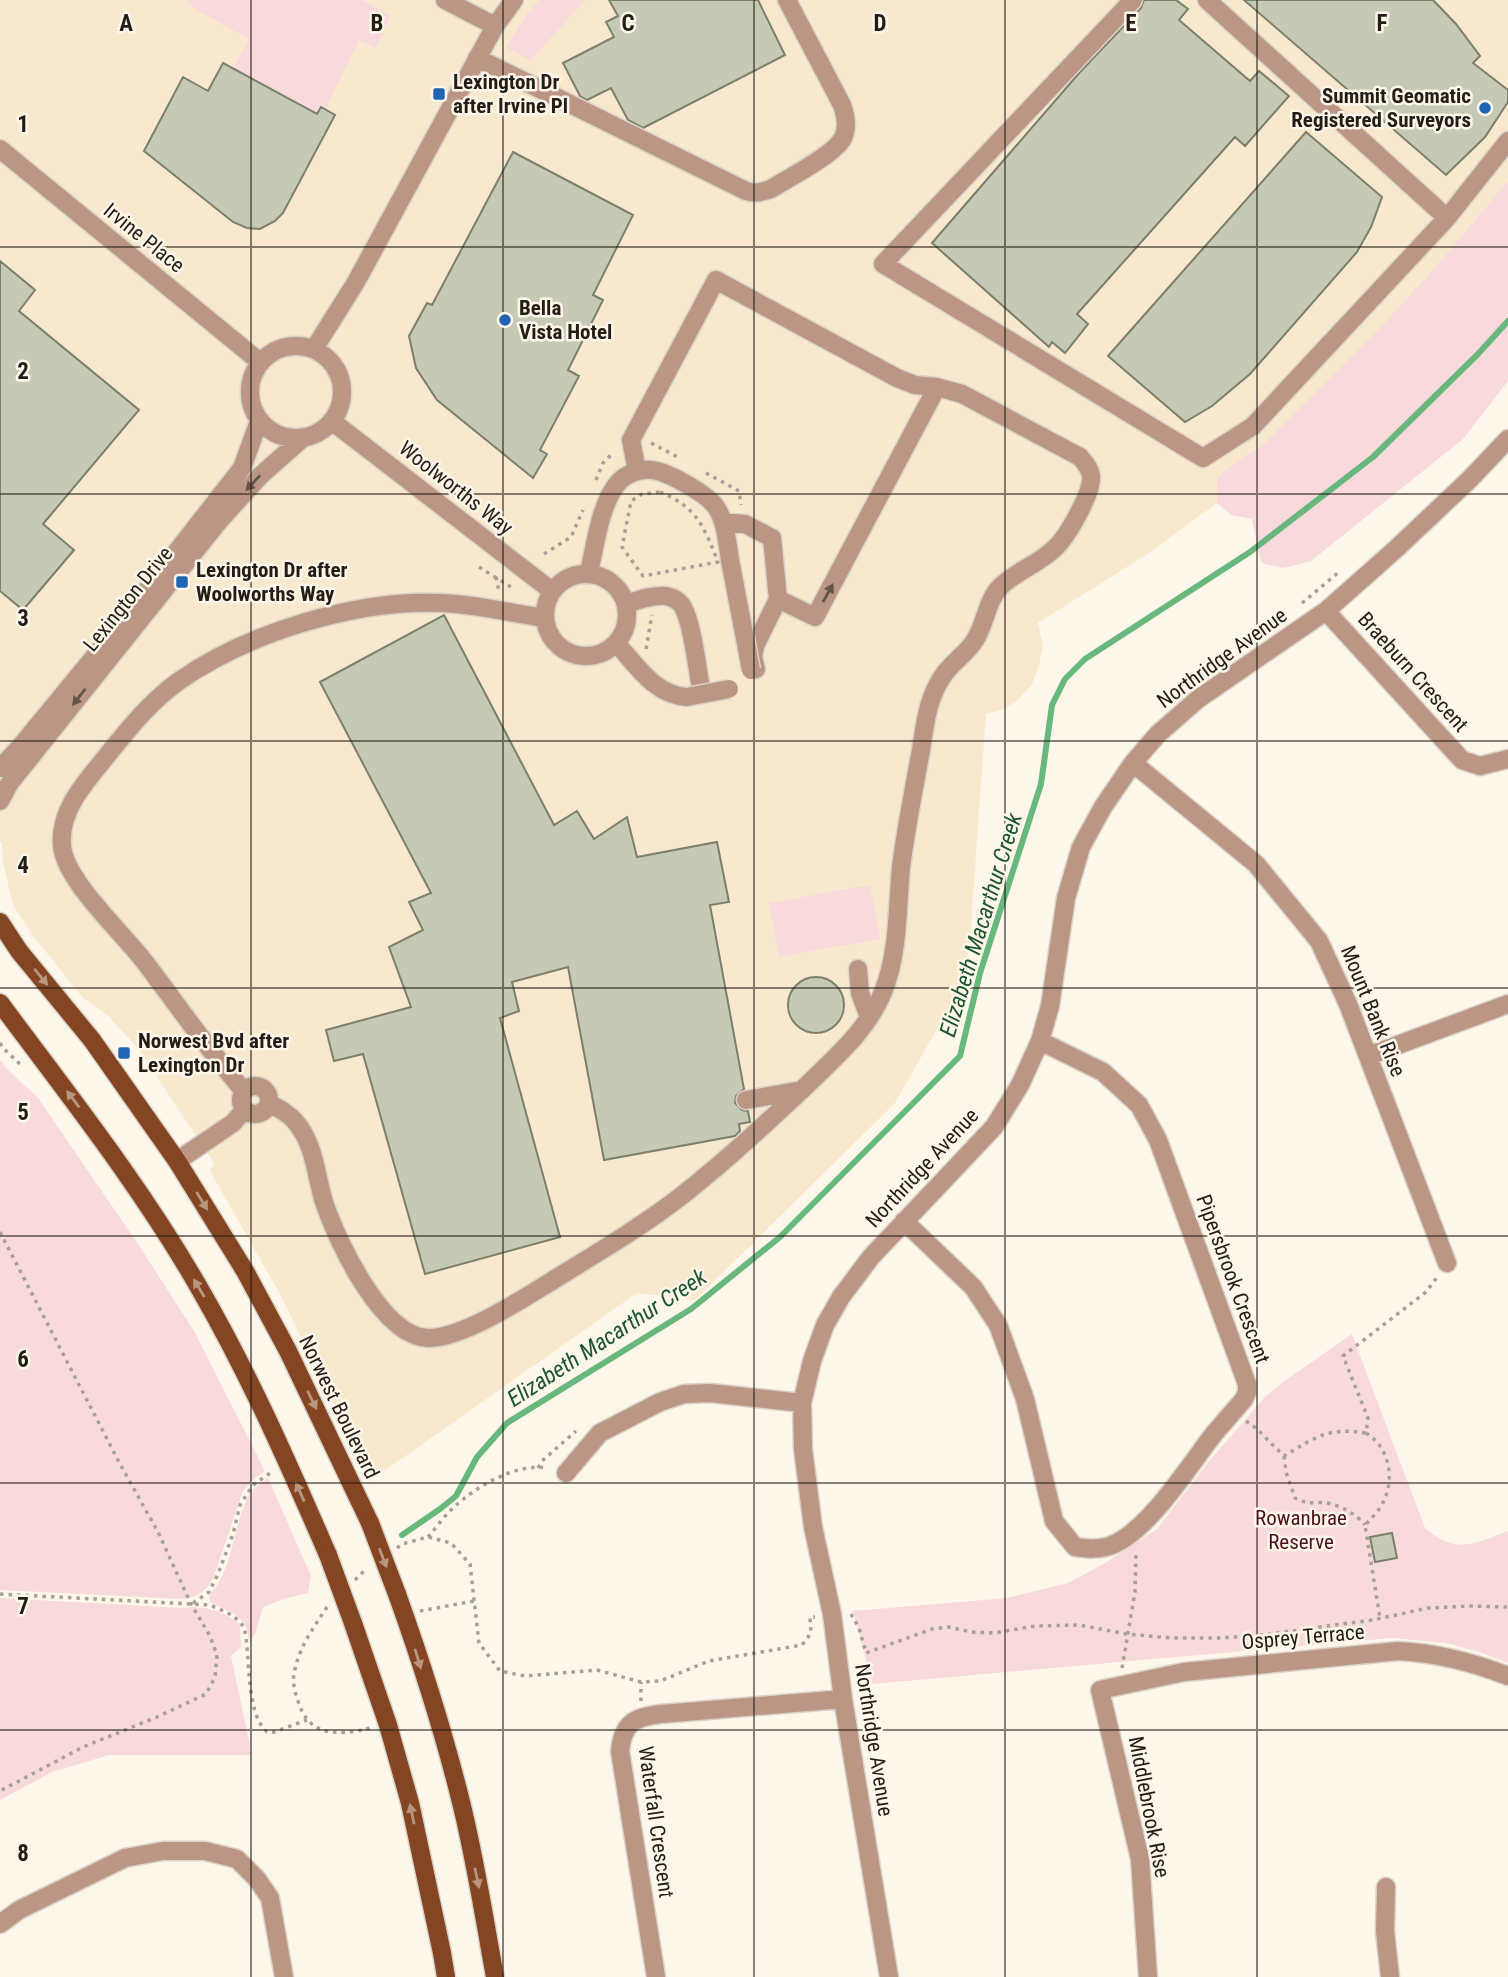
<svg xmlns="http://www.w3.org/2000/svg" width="1508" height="1977" viewBox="0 0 1508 1977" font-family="'Roboto Condensed',sans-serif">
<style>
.built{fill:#f8e8cd}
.green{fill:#f8d9dc}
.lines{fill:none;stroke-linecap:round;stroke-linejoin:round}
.stream{stroke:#68b77d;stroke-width:6}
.building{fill:#c6cab5;stroke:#7b7f6c;stroke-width:2}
.minor-casing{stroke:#dad3c8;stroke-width:21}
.major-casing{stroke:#dad3c8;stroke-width:21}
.path{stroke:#a7a096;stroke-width:3.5;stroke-dasharray:3.5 5;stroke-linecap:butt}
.minor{stroke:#bc9684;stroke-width:18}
.major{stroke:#844523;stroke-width:18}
.minor-bridge-casing{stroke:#dad3c8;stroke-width:21;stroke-linecap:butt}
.major-bridge-casing{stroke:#dad3c8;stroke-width:21;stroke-linecap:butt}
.minor-bridge{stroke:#bc9684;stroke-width:18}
.major-bridge{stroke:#844523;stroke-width:18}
.oneway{fill:#675348}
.oneway2{fill:#ba957d}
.grid{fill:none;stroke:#221d16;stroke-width:2;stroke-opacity:0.55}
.poi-dot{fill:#2064b4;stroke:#fdf6ea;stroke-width:2.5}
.labels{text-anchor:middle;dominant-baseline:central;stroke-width:5;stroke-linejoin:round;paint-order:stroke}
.poi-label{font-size:21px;font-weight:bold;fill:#221d16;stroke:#fdf6ea;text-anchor:start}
.street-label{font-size:21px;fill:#221d16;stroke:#fdf6ea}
.park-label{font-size:21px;fill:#4b101d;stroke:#fdf6ea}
.water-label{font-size:23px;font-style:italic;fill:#1c552e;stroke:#fdf6ea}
.grid-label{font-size:23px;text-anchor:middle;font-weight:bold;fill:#221d16;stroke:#fdf6ea;stroke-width:5;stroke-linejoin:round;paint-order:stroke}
</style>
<rect width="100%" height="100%" fill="#fdf6ea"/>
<path class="built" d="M0,0h1508v210l-291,293 -68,50 -111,70 5,24 -5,21 -6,16 -13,15 -17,11 -16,4 -16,226 -7,43 -68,120 -200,197 -58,-7 -267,188 -90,-187 -70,-123 4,-8 -77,-116 -30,-32 -24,-17 -49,-61 -21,-32 -10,-43 -1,-19 -2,-2z"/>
<path class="green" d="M186,0h176l29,16 -16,32 -16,-8 -34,70 -8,4 -84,-45 16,-30 -54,-30z
M539,0h46l-55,61 -24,-14 14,-23z
M1508,181v200l-45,58 -152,122 -28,7 -22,-5 -9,-44 -21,-4 -14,-12v-25l16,-14 28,-17 117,-117 57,-62z
M870,885l10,54 -101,18 -10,-54z
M0,1060l9,11 29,27 102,149 54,84 71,140 -11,8 -11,12 -30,88c-8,13 -15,18 -29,20l-184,-9z
M1352,1334l73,194c32,27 48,16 83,3v132l-29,-11 -33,-9 -54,-5 -520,46 -19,-73 154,-13 61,-15 39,-21 50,-33 53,-69 56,-64 17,-14z
M268,1478l43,98 -3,17 -25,6 -20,8 -8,27 -5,8c-6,-30 -16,-27 -40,-40l-1,-6c25,-28 23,-67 39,-99 4,-8 13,-14 20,-19z
M0,1598l182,10c22,-3 41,3 58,16l1,23 -10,9 21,99h-143l-57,17 -52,28z"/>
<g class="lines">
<path class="stream" d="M402,1535l38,-26 16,-13 21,-39 30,-34 184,-114 89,-72 180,-181 20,-83 61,-189 11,-79 13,-26 20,-20 165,-107 123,-95 104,-102 31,-34"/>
</g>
<path class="building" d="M609,0h149l27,55 -142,73 -15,-8 -17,-32 -24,12 -7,-4 -17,-33 51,-26 -8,-15 12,-6z
M1144,0h32l12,9 -9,11 71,61 9,-10 30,25 -44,50 -10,-9 -158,177 11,10 -23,29 -13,-11 -3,5 -117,-104 148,-171 61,-64z
M1244,0h189l23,24 24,32 -7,7 35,27v12l-23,35 -39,38z
M223,63l94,51 4,-7 14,8 -52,98 -8,8 -15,8 -13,-1 -14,-6 -89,-71 39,-74 25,14z
M1306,132l76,65 -11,30 -14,25 -107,122 -38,32 -27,16 -77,-66z
M513,152l120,63 -40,80 10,5 -35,70 11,6 -39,74 7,4 -14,24 -96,-78 -21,-32 -7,-32 18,-33 5,2z
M0,261l35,29 -16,21 120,99 -96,114 31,26 -51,60 -23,-19z
M444,615l110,210 23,-14 17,28 33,-22 10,40 80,-15 12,60 -19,3 34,184 -8,7 -1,7 7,7 6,1 2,11 -11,2 1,7 -5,5 -131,24 -36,-193 -56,15 7,29 -19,7 60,219 -135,37 -62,-220 -29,7 -8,-31 85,-23 -22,-60 34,-17 -14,-28 22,-9 -111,-211z
M788 1005a28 28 0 1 1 56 0a28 28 0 1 1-56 0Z
M1392,1533l5,25 -22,4 -5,-25z"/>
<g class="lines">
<g class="minor-casing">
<path id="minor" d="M445,0l50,26
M1133,0l-250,264 320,194 50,-32 194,-208 61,-77
M1207,0l240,218
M477,58l269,133c9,3 16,1 25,-2 17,-11 63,-34 72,-51 5,-11 3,-22 -1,-33l-55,-105
M0,149l260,213
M250 392a46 46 0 1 1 92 0a46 46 0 1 1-92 0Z
M314,349l42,-67 139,-256 19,-26
M333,422l219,169
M723,522l22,2 27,14 6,61 -23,47 -2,11 3,12
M589,572c6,-25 11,-67 28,-88 7,-9 22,-16 34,-14 16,1 56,24 65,37 10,15 11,35 14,53
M545 615a41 41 0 1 1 82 0a41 41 0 1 1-82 0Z
M778,599l37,18 122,-230
M627,604c11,-4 22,-8 33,-8 6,-1 15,2 20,7 11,11 17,63 20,80
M1326,611l136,149 18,6 28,-7
M617,644c20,22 38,51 70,53
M1133,763l123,101 63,77 29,63 99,259
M0,768l20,-21 79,-96 143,-183 17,-47
M0,801l9,-17 211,-264 40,-44 44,-39
M858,969l2,24 9,24
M1368,1056l140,-52
M241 1100a14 14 0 1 1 28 0a14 14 0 1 1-28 0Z
M244,1091c-36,-41 -67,-87 -100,-130 -22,-29 -80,-81 -82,-116 -3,-37 26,-65 47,-92 21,-26 42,-52 70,-72 68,-48 178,-82 261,-78 35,1 70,10 105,15
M746,1100l56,-10
M269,1103c11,6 22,12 29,22 17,22 18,51 26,77 13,39 58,135 104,136 34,1 98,-41 127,-59 42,-26 86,-52 125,-82 45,-35 87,-74 128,-113 28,-27 60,-55 75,-92 16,-40 14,-83 18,-125 5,-39 13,-78 20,-117 4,-27 7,-55 24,-77 9,-12 22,-20 30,-33 11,-17 11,-38 25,-53 16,-16 39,-23 55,-39 12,-11 38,-56 36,-72 -1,-8 -6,-13 -11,-19l-118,-63 -25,-7 -22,-2 -18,-7 -181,-98 -85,160 6,31
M177,1161l56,-38 11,-13
M904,1221l69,66 25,38 27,74 29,122 21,26c13,2 25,3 37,-2 36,-14 77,-79 101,-110 10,-12 21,-24 31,-36l3,-7v-8l-89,-244 -19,-35 -36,-33 -63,-31
M566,1473l34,-40 60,-31 24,-8 26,-1 92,10
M1386,1887l-1,44 5,46
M0,1924l19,-14 106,-52 38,-7h42l32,8 20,20 13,19 14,79
M656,1977l-36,-226c3,-28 14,-34 41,-37l182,-15
M889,1977l-46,-278 -11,-85 -19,-87 -10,-78 -1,-46 10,-42 13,-36 16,-28 30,-40 123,-130 26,-42 20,-44 10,-35 16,-108 15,-51 22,-40 30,-44 25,-29 40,-35 128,-88 71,-63 73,-69 38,-40
M1148,1977l-8,-118 -40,-169 84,-18 214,-21c39,2 74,11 110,25"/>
</g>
<g class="major-casing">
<path id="major" d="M0,922l19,29 73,89 85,121 68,110 43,80 82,172
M0,1003c70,94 143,186 201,288 49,85 88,174 127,264
M397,1594c24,67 46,136 63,204 15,59 24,119 35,179
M353,1623l35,102 22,78 32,150 4,24"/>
</g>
<path class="path" d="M651,443l27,14
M706,473l33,18 2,14
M596,480l7,-17 11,-11
M660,492c37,15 44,35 58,70l-75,14 -21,-29 9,-46 11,-7z
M544,554l27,-17 12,-27
M479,567l35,22
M496,577l3,15
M1302,603l37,-31
M646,649l6,-34
M0,1043l4,6 18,17
M0,1232l120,232 38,68 33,72 19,32 7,19 -2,22 -9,17 -49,23 -74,30 -83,44
M1246,1421l11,8 27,27c32,-19 44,-29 82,-23l2,-15 -25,-62 83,-64 12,-16
M1366,1433c25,15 30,50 14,75 -4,6 -10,12 -15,17l15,93
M1284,1456l2,16 9,26c15,8 17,3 32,5 15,3 29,11 38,22
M538,1468l4,-7 34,-30
M428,1537c8,-9 16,-21 25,-29 24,-22 62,-45 95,-40
M397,1548l5,-4 26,-7 23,6 19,21 9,79 21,28 25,5 72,-6 44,12 19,-1 49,-20 93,-16 9,-12 -1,-16h5
M355,1580l12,-12
M0,1594l210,11c13,6 27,10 34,23 7,26 1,85 23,104h7l33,-12
M193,1603l16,-11 9,-18 15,-40 7,-29 13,-20 20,-14
M327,1607c-13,20 -27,39 -32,62 -3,11 -1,21 3,32 11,36 38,34 70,28l-1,-2
M420,1611l54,-10
M851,1614l8,14 7,25 66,-24 17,-2 22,5 23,1 41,-7 44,-1 48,9 45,4h46l46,-3 63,-9 46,-6 55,-12 41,-2 39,1
M1122,1668l13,-76 1,-41
M641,1701v-19"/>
<use href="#minor" class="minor"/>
<use href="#major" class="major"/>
<g class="minor-bridge-casing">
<path id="minor-bridge" d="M730,560l21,110
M687,697l42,-8"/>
</g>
<g class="major-bridge-casing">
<path id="major-bridge" d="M370,1523l27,71
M328,1555l25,68"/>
</g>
<use href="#minor-bridge" class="minor-bridge"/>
<use href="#major-bridge" class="major-bridge"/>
</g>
<defs><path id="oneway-solid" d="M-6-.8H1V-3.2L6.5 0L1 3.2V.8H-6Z" transform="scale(1.75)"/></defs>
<g class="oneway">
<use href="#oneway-solid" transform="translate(253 483) rotate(133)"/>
<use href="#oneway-solid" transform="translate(828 593) rotate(-61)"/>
<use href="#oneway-solid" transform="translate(79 697) rotate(128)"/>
</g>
<g class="oneway2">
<use href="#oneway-solid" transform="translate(41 977) rotate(51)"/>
<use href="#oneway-solid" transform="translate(73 1099) rotate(-127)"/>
<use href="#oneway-solid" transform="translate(202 1201) rotate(58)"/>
<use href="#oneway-solid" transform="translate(199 1288) rotate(-121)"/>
<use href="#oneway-solid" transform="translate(312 1400) rotate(64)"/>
<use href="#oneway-solid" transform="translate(300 1492) rotate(-114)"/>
<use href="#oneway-solid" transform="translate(383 1558) rotate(69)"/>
<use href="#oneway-solid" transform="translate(418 1659) rotate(73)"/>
<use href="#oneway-solid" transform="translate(412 1814) rotate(-102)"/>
<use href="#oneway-solid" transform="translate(477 1878) rotate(78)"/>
</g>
<path class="grid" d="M251,0v1977M503,0v1977M754,0v1977M1005,0v1977M1257,0v1977M0,247h1508M0,494h1508M0,741h1508M0,988h1508M0,1236h1508M0,1483h1508M0,1730h1508"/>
<g class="poi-dot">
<rect x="432" y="87" width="14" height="14" rx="3.5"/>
<circle cx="1485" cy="108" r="7"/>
<circle cx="505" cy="320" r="7"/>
<rect x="175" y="575" width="14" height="14" rx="3.5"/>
<rect x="117" y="1046" width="14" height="14" rx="3.5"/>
</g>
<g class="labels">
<g class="poi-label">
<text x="453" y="82">Lexington Dr<tspan x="453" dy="24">after Irvine Pl</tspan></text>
<text x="1471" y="96" text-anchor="end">Summit Geomatic<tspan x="1471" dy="24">Registered Surveyors</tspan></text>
<text x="519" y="308">Bella<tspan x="519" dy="24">Vista Hotel</tspan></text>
<text x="196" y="570">Lexington Dr after<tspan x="196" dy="24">Woolworths Way</tspan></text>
<text x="138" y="1041">Norwest Bvd after<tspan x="138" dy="24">Lexington Dr</tspan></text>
</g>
<g class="street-label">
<text transform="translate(144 238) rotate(39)">Irvine Place</text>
<text transform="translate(456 488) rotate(38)">Woolworths Way</text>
<text transform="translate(128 599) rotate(-51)">Lexington Drive</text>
<text transform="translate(1222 658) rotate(-36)">Northridge Avenue</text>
<text transform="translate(1413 672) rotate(48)">Braeburn Crescent</text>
<text transform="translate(1373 1011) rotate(68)">Mount Bank Rise</text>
<text transform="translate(922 1168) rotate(-47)">Northridge Avenue</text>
<text transform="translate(1233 1279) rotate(70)">Pipersbrook Crescent</text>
<text transform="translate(339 1407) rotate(64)">Norwest Boulevard</text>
<text transform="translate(1303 1637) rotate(-5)">Osprey Terrace</text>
<text transform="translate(874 1740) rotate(81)">Northridge Avenue</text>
<text transform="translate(1149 1807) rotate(79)">Middlebrook Rise</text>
<text transform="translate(656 1822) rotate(82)">Waterfall Crescent</text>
</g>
<g class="park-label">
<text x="1301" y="1518">Rowanbrae<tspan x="1301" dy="24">Reserve</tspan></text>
</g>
<g class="water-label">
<text transform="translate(981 925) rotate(-73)">Elizabeth Macarthur Creek</text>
<text transform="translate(607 1338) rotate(-33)">Elizabeth Macarthur Creek</text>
</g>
</g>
<g class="grid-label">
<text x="126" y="31">A</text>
<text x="377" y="31">B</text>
<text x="628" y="31">C</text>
<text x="880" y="31">D</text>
<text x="1131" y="31">E</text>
<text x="1382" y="31">F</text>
<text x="23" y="132">1</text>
<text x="23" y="379">2</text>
<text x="23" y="626">3</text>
<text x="23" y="873">4</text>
<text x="23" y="1120">5</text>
<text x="23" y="1367">6</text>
<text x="23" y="1614">7</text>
<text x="23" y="1861">8</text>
</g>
</svg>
